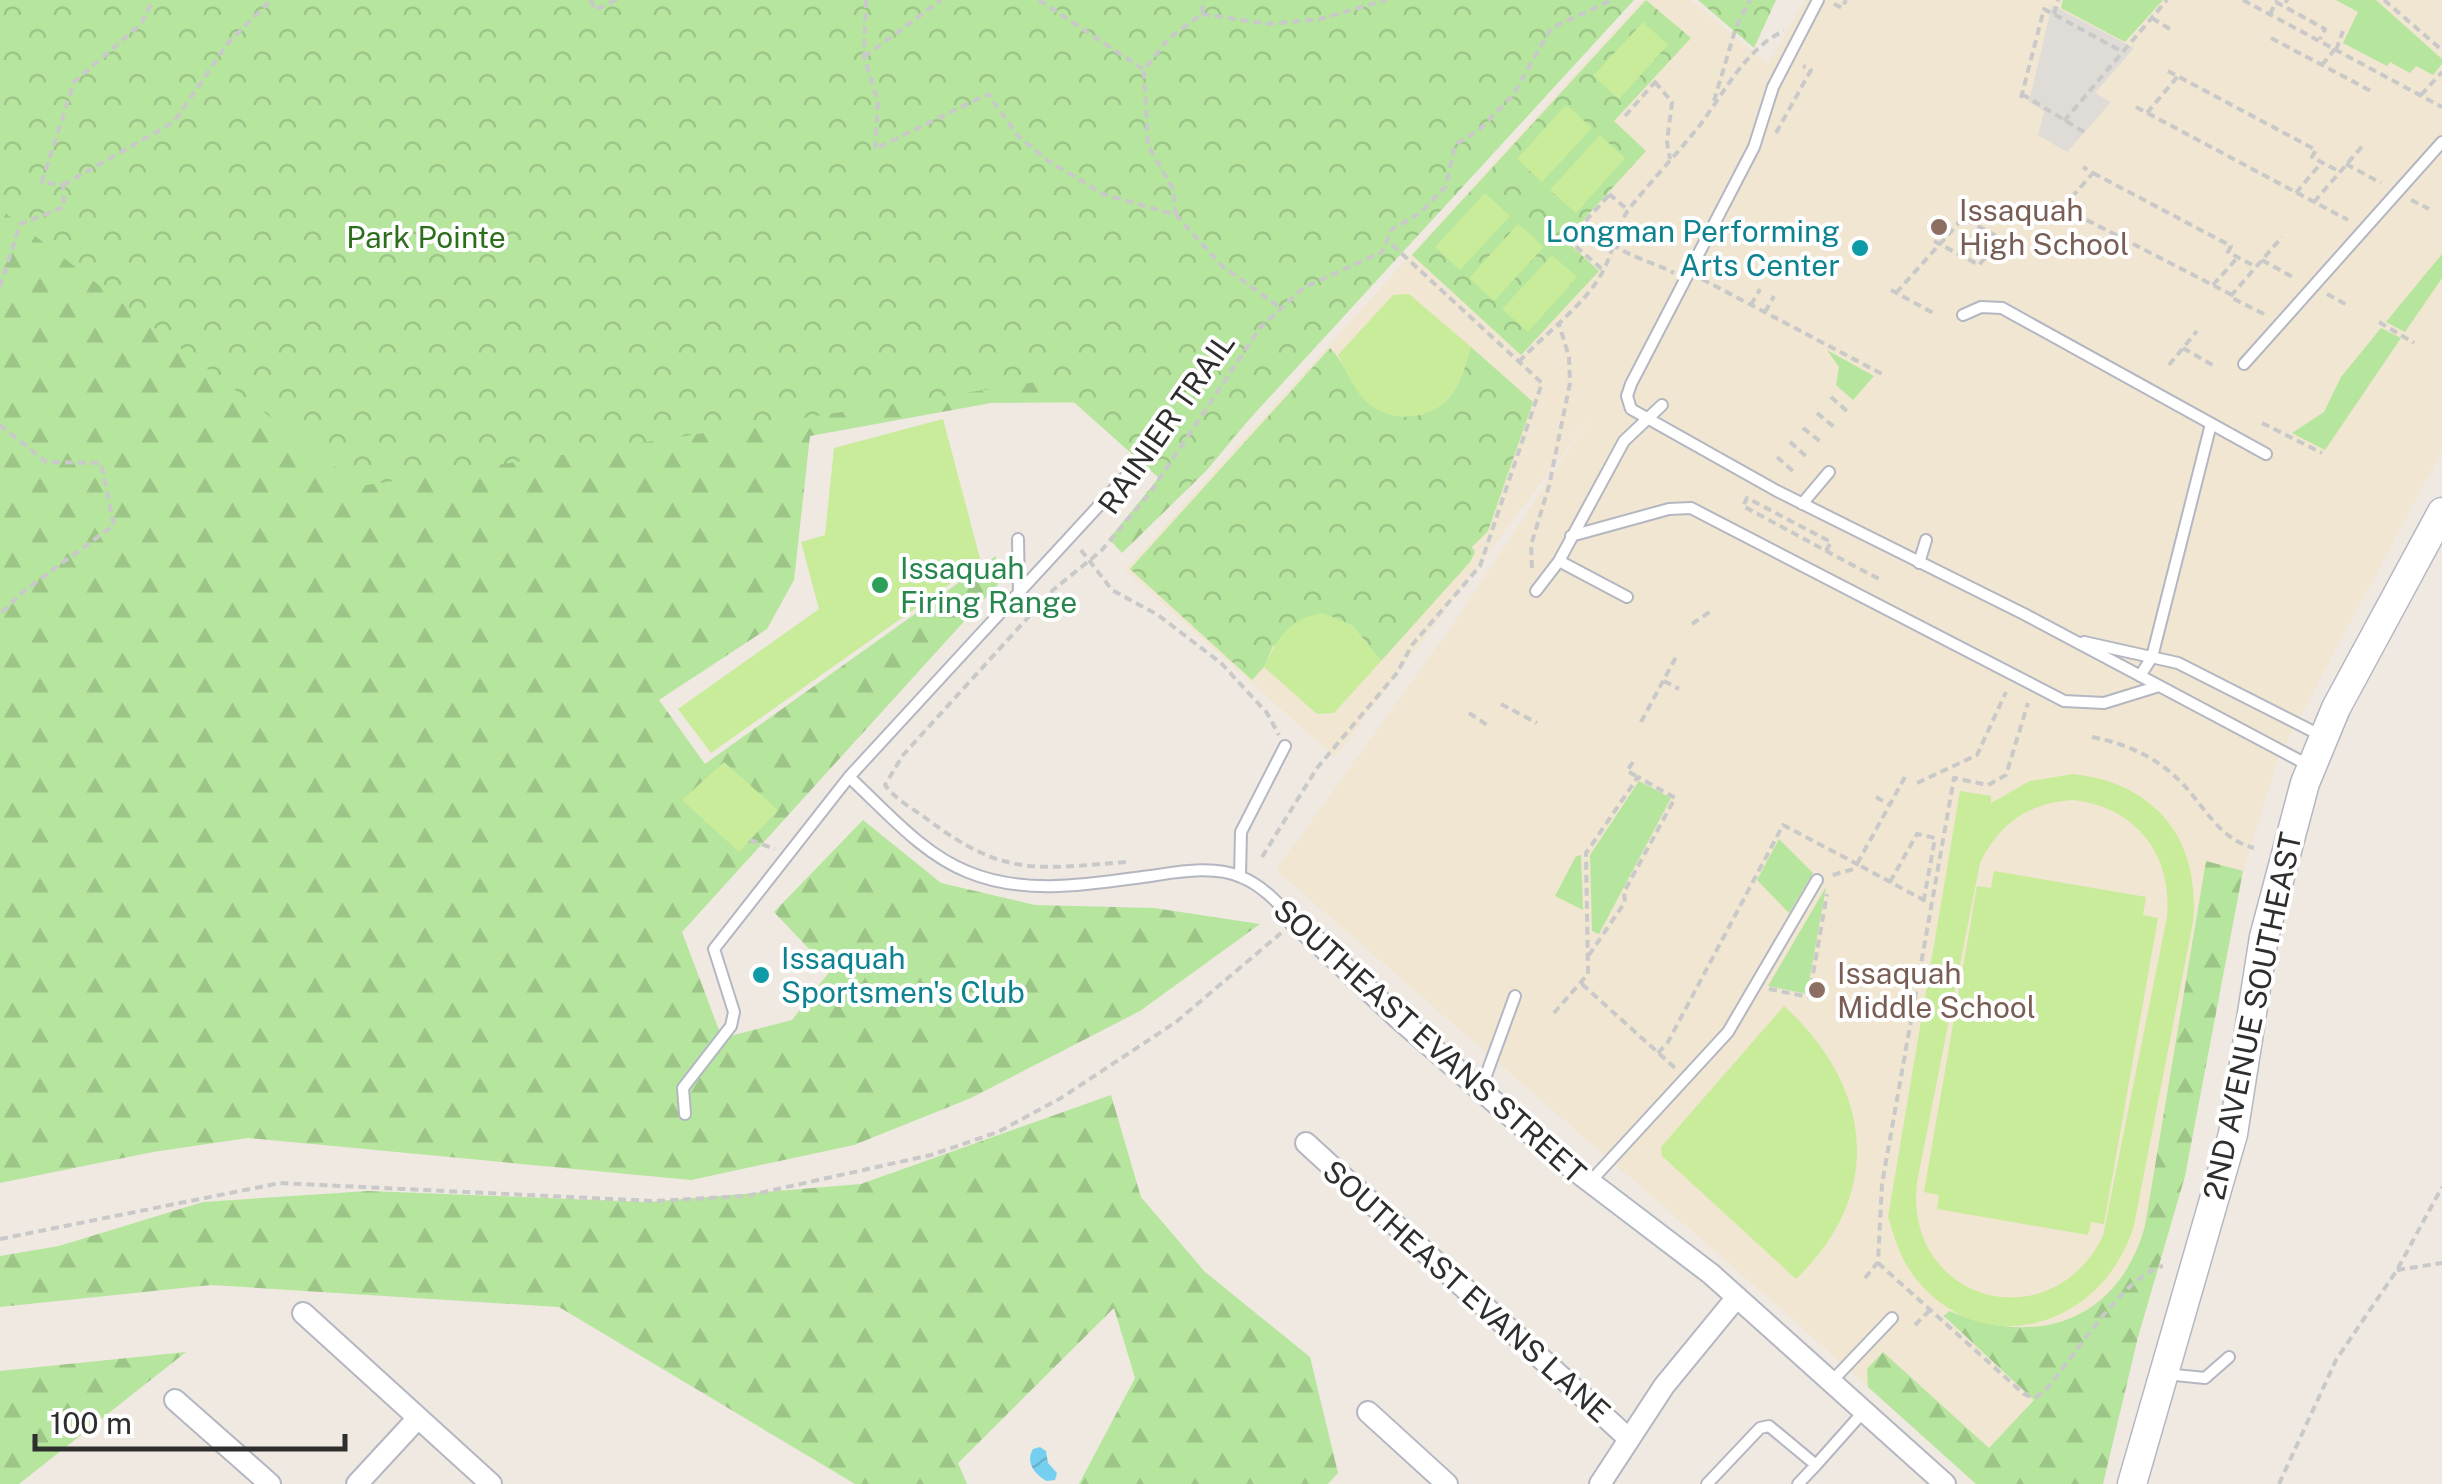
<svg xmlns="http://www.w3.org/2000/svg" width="2442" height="1484" viewBox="0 0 2442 1484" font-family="'Public Sans',sans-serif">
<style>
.education{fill:#f0e6d1}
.grass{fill:#b6e59e}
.forest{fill:url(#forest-firs)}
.park{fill:url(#park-crowns)}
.pitch{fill:#c9ec9a;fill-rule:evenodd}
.plaza{fill:#dfdcd8}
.water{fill:url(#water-waves)}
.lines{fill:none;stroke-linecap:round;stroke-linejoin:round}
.lane-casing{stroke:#b4b7c1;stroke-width:14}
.street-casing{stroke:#b4b7c1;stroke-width:24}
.secondary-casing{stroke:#b4b7c1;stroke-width:31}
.path{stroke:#c9c9c9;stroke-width:4;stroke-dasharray:8 5;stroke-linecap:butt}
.lane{stroke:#fff;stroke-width:10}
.street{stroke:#fff;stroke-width:20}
.secondary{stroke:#fff;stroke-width:28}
.education-dot{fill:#8d6e63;stroke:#fff;stroke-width:4}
.culture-dot{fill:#0f9aa8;stroke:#fff;stroke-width:4}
.leisure-dot{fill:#2e9e5b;stroke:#fff;stroke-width:4}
.labels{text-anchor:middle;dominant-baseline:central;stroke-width:8;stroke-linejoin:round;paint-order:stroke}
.education-label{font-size:30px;fill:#785e54;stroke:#fff;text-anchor:start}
.culture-label{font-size:30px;fill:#0d838f;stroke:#fff;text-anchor:end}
.park-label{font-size:30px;fill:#2c6e1b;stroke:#fff}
.street-label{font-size:30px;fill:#2e2e2e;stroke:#fff}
.leisure-label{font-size:30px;fill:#27864d;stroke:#fff;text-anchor:start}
</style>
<defs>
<pattern id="forest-firs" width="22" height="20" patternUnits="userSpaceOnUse" patternTransform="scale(2.5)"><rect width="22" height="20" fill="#b6e59e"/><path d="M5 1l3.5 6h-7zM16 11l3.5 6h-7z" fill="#9dc588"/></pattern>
<pattern id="park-crowns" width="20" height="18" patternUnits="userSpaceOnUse" patternTransform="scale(2.5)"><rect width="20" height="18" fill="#b6e59e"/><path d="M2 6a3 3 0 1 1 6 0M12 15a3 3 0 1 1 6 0" fill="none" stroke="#9dc588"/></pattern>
<pattern id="water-waves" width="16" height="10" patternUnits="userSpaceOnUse" patternTransform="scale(2.5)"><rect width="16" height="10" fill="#75cff0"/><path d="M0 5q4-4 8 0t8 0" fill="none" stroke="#66b2ce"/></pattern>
</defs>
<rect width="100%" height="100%" fill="#efe9e1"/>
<path class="education" d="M1642,0h49l77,64 37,-64h637v451l-163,305 -40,129 -54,291 -47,161 -35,147h-127l-207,-186 -493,-428 173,-240 142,-214 -256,341 -210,-187z"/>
<path class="grass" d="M2063,0h100l-38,42 -64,-34z
M2336,0h40l66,59v5l-9,11 -17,-9 -6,7 -20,-11 -3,4 -44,-23 15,-31z
M2442,254v24l-37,54 -19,-10z
M2381,328l20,10 -76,112 -33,-17 32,-21 17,-35z
M1827,350l47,26 -21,24 -17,-15 3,-18z
M1639,781l32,17 -72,136 -7,-3 -2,-76z
M1779,839l34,34 -24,40 -32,-33z
M1581,855l2,55 -28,-14 21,-40z
M1826,887l-19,107 -39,-8z"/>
<path class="forest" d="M0,0l1371,273 -164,197 -85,83 -13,-14 85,-105 -40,-32 -163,1 -181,33 -16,144 -27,49 -108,71 46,64 291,-208 2,28 -316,348 40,106 70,-18 38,-49 -56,-59 89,-92 78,63 94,22 119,3 106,16 -120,87 -169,87 -117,47 -163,35 -443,-42 -95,14 -153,31z
M2206,861l37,10 -58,305 -47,161 -35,147h-127l-108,-97 -1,-18 16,-17 106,96 45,-48 -90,-84 5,-5c86,37 169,12 196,-85z
M1111,1095l30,102 64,75 105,85 28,116 -10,11h-249l56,-106 -21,-70 -156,155 9,21h-112l-296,-177 -348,-22 -211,22v-51l59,-10 144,-44 165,-11 279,11 214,-18z
M186,1352l-167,132h-19v-113z"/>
<path class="park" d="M0,0h1634l-455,496 -130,-116 -689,106 -360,-277z
M1646,0l45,38 -77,83 32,30 -81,89 34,31 -78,84 -109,-100z
M1698,0h78l-22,48z
M1471,347l62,55 -45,129 -16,16 3,5 -5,10 -89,99 -29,-36 -79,21 -9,21 -12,13 -122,-111 200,-221c13,13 19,31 30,46 23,30 72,30 94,-3 8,-12 12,-30 17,-44z"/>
<path class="pitch" d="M1643,22l25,23 -49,54 -26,-23z
M1566,105l26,23 -50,54 -25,-23z
M1600,135l25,23 -49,55 -26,-23z
M1485,193l25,23 -50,54 -25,-23z
M1518,224l26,23 -50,54 -25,-23z
M1552,255l25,22 -49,55 -26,-23z
M1409,294l62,53c-5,15 -9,33 -18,45 -22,31 -66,33 -91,5 -10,-12 -17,-28 -24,-42l55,-60z
M943,419l38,143 -270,191 -33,-44 141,-100 -18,-67 24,-7 9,-87z
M1323,613l29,12 29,36 -47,52 -17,1 -53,-47c14,-30 25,-48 59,-54z
M724,762l54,48 -39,42 -57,-52z
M2073,774c82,9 128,65 120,148l-59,303c-29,99 -147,140 -217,55 -16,-19 -22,-41 -29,-63l72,-426 31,5v7l39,-22zM2072,800c63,6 101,54 95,117l-64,319c-53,107 -200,65 -186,-54l63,-319c19,-40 49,-60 92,-63z
M1994,871l152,26 -3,18 15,3 -54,306 -13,-2 -3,13 -151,-26 2,-14 -15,-3 53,-306 14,2z
M1784,1006c89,81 101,188 12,273l-134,-123 -1,-9z"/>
<path class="plaza" d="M2052,5l82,43 -39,45 16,9 -44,50 -29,-17 6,-24 -15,-9z"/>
<path class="water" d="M1033,1449l7,-2 6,4 2,12 9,10 -2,7 -8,1c-12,-6 -22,-19 -14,-32z"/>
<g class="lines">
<g class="lane-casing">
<path id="lane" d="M1818,0l-45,87 -19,60 -123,237 -4,12 4,13 146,82 247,123 284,151
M1963,315l18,-8 21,1 264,146
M2244,364l198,-222
M1802,504l27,-32
M1571,536l98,-27 22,-1 373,193 40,2 55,-17
M1018,539l1,54
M1559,561l68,36
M1919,563l7,-23
M1536,591l23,-30 65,-120 38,-36
M2084,642l94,21 144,73
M2140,676l12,-19 59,-233
M849,777c36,33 73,77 119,95 58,24 123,12 182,4 28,-4 64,-11 91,1 21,8 38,27 53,43
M1240,876l1,-44 44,-86
M1481,1089l34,-93
M685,1114l-2,-26 48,-62 3,-14 -20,-63 135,-172 314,-341
M1589,1183l139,-151 89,-152
M2165,1374l40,4 24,-21
M1832,1381l60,-63
M1707,1484l53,-56 9,-2 47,39 48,-54
M1798,1484l18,-19"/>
</g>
<g class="street-casing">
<path id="street" d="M1294,920l104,98 162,141 151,115 234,210
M1306,1143l322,295
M303,1313l188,171
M175,1400l95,84
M1368,1412l79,72
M357,1484l61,-66
M1600,1484l64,-98 73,-89"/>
</g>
<g class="secondary-casing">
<path id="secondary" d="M2132,1484l101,-350 31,-197 41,-154 31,-75 106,-196"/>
</g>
<path class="path" d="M591,0l4,10 21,-10
M866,0l-2,57 14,44 -3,48 113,-55 30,42 29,24 56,34 73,21 46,51 59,42
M1039,0l104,69
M2243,0l199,107
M2285,0l3,2
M2384,0l58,50
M1834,4l8,4 4,-8
M1202,14l66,10 52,-5 66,-19
M2054,14l4,-14
M2270,14l6,-12 49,27 -5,10
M2152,18l21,13
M2271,38l100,53
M2336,50l7,-19
M864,57l77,-57
M2322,65l13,-16
M2168,71l148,79 -4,7 28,15
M1655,82l17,20 -5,40 3,17
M2022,94l62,38
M2421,95l21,-23
M2021,98l23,-89 79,43
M1714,101l22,-74 14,-27
M2136,107l212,113
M2147,113l31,-37
M1625,116l30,-34 -3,-3
M2064,121l103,-121
M1776,133l35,-63 -8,-4
M2346,164l35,19
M2093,173l138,73 -3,6 28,15
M63,185l111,-63 54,-79 43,-43
M2296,193l26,-31
M1609,194l19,16
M2411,200l18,9
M2052,202l180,93
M2314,202l51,-59
M2063,207l30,-34 -10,-6
M1176,215l-3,-26 -25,-44 -4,-75 25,-32 33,-24 2,-14
M1566,238l38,33
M1568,240l42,-46
M1934,241l45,24 26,-30
M1612,244c20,14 41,18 62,29
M2262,260l34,19
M1702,279l180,95
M2213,285l25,-28
M0,287l20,-63 44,-17 -1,-22 -21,-3 32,-100 67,-58 12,-24
M1891,290l44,24
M1896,293l67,-75 39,21
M2327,294l20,11
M1751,305l9,-16
M1765,312l9,-16
M2264,314l-34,-17 52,-60
M2379,322l35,21
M2183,348l33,19
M1519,362c26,-29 68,-58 85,-93 10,-20 12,-40 24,-59 23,-29 49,-56 72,-85 24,-32 46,-77 84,-94
M2169,365l28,-34
M1831,397l17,15
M1817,413l17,14
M2262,423l60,30
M0,425l46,37 55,1 13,62 -90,66 -24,23
M1803,428l18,14
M1790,442l17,15
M1777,457l17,15
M1081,550l31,40 46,25 63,48 46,50 12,22
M1826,551l5,-9 -84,-44 -4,8c45,24 90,49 136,73
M1532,568l-1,-23 18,-59 21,-103 -1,-26 -10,-33
M1692,624l19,-13
M1664,681l15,8
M1501,704l36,19
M1469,713l18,12
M1641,722l35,-65
M2092,737c35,7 64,20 89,45 24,25 38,57 73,66
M1633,762l-6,9 11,6
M1905,777l-48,87 74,40
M1917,783l60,-28 29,-63
M1876,797l14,8
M750,840l25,9
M1262,857l55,-89 80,-95 15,-28 68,-79 62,-183 -155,-143
M1126,862c-91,7 -122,15 -199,-43 -14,-10 -32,-20 -42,-34l18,-30 150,-165 48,-39 49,-58 110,-165 43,-40 79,-36 9,-22 29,-17 26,-27 9,-41 25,-16 33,-34 38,-67 61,-28
M1890,882l27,-48 18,4 -11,61
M1582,984l93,84
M1769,989l40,8 18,-103
M1554,1013l34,-39 -2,-121 52,-76 37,21 -51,94 1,10 -36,53
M1658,1053l10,-11 115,-217 74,39 -3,5 -25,7
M0,1239l280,-56 374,18 92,-5 185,-41 67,-23 63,-34 115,-76 105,-89
M1878,1263l146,131 10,4 10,-6c29,-34 79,-116 119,-126
M2397,1270l45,-7
M1865,1278l13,-16 4,-78 72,-406 34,7 18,-10 22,-72
M1915,1325l14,-14
M2279,1484l57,-124 61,-90 45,-83"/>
<use href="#lane" class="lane"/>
<use href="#street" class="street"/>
<use href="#secondary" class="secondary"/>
</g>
<g class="education-dot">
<circle cx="1939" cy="227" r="10"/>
<circle cx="1817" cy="990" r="10"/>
</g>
<g class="culture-dot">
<circle cx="1860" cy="248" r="10"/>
<circle cx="761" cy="975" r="10"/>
</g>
<circle class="leisure-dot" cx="880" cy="585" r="10"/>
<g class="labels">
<g class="education-label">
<text x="1959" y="210">Issaquah<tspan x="1959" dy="34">High School</tspan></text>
<text x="1837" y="973">Issaquah<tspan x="1837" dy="34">Middle School</tspan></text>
</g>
<g class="culture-label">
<text x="1840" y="231">Longman Performing<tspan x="1840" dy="34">Arts Center</tspan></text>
<text x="781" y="958" text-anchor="start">Issaquah<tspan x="781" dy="34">Sportsmen's Club</tspan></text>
</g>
<g class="park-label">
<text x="426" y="237">Park Pointe</text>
</g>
<g class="street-label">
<text transform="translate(1166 423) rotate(-55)">RAINIER TRAIL</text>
<text transform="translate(2252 1016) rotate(-78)">2ND AVENUE SOUTHEAST</text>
<text transform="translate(1430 1041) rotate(42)">SOUTHEAST EVANS STREET</text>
<text transform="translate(1467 1291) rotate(42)">SOUTHEAST EVANS LANE</text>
</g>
<g class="leisure-label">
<text x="900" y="568">Issaquah<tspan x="900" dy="34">Firing Range</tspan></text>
</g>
</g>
<path d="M35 1434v15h310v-15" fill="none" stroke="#2e2e2e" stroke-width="5"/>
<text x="50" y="1434" font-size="30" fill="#2e2e2e" stroke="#ffffff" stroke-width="8" paint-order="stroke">100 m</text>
</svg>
